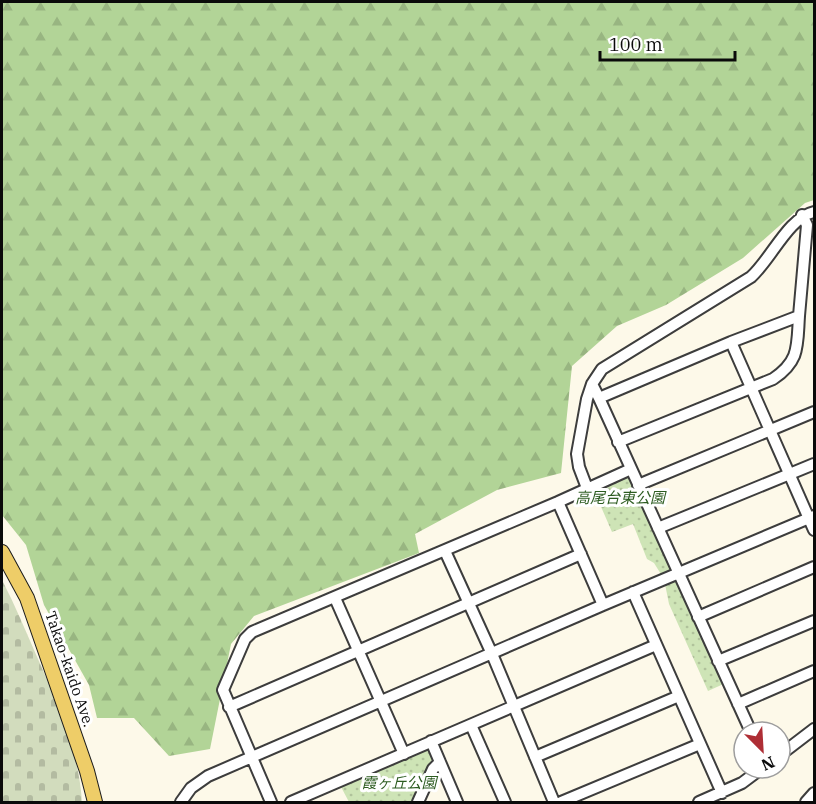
<svg xmlns="http://www.w3.org/2000/svg" width="816" height="804" viewBox="0 0 816 804" font-family="'IBM Plex Serif','Noto Sans JP',serif">
<style>
.grass{fill:url(#grass-dots)}
.forest{fill:url(#forest-firs)}
.cemetery{fill:url(#cemetery-stones)}
.lines{fill:none;stroke-linecap:round;stroke-linejoin:round}
.minor-casing{stroke:#3d3d3d;stroke-width:14}
.major-casing{stroke:#1b1b1b;stroke-width:16}
.minor{stroke:#fff;stroke-width:10}
.major{stroke:#eecd68;stroke-width:14}
.labels{text-anchor:middle;dominant-baseline:central;stroke-width:6;stroke-linejoin:round;paint-order:stroke}
.park-label{font-size:15px;font-style:italic;fill:#2d5c21;stroke:#fff}
.street-label{font-size:15px;fill:#0a0a0a;stroke:#fff}
</style>
<defs>
<pattern id="grass-dots" width="8" height="8" patternUnits="userSpaceOnUse" patternTransform="scale(1.5)"><rect width="8" height="8" fill="#cee4b6"/><path d="M2 2h.1M6 6h.1" fill="none" stroke="#b0c29b" stroke-width="1.8" stroke-linecap="round"/></pattern>
<pattern id="forest-firs" width="22" height="20" patternUnits="userSpaceOnUse" patternTransform="scale(1.5)"><rect width="22" height="20" fill="#b2d497"/><path d="M5 1l3.5 6h-7zM16 11l3.5 6h-7z" fill="#98b581"/></pattern>
<pattern id="cemetery-stones" width="16" height="16" patternUnits="userSpaceOnUse" patternTransform="scale(1.5)"><rect width="16" height="16" fill="#d2dcbd"/><path d="M2 7V4a2 2 0 0 1 4 0v3zM10 15v-3a2 2 0 0 1 4 0v3z" fill="#b3bba1"/></pattern>
</defs>
<rect width="100%" height="100%" fill="#fdf9e9"/>
<path class="grass" d="M631,469l97,213 -20,9 -39,-87 -5,-25 -10,-16 -7,-4 -14,-35 -21,8 -20,-46z
M426,748l5,3 2,6 -20,45h-64l-9,-17z"/>
<path class="forest" d="M2,2h812v198l-9,3 -62,55 -77,47 -49,21 -45,40 -11,107 -64,17 -82,44 4,19 -165,63 -23,28 -21,105 -41,7 -35,-38h-37l-8,-33 -45,-80 -18,-60 -24,-30z"/>
<path class="cemetery" d="M2,580c13,25 24,52 36,79 20,45 41,93 44,143h-80z"/>
<g class="lines">
<g class="minor-casing">
<path id="minor" d="M731,342l83,188
M592,384l7,14 152,334
M599,398l132,-56 68,-26 8,-91 -5,-10
M618,442l155,-63c27,-18 24,-33 26,-63
M638,485l176,-73
M587,488l-8,-21 -2,-13 10,-55 5,-15 10,-15 149,-92c21,-19 37,-59 63,-65
M558,502l45,103
M658,528l156,-64
M445,551l47,103 62,148
M633,592l89,201
M335,598l69,156
M698,617l116,-50
M718,661l96,-40
M738,704l76,-33
M229,707l352,-153
M471,725l34,77
M431,741l26,61
M780,755l34,-26
M535,757l144,-61
M181,802l10,-14 17,-12 395,-171 211,-89
M271,802l-48,-112 22,-51 7,-7 306,-130 73,-33
M291,802l365,-157
M418,802l15,-33 7,-7
M561,802l139,-58
M699,802l43,-19 20,-15
M806,802l8,-9"/>
</g>
<g class="major-casing">
<path id="major" d="M2,552l25,46 60,173 8,31"/>
</g>
<use href="#minor" class="minor"/>
<use href="#major" class="major"/>
</g>
<g class="labels">
<g class="park-label">
<text x="620" y="497">高尾台東公園</text>
<text x="399" y="782">霞ヶ丘公園</text>
</g>
<g class="street-label">
<text transform="translate(70 669) rotate(71)">Takao-kaido Ave.</text>
</g>
</g>
<rect width="816" height="804" fill="none" stroke="#0a0a0a" stroke-width="6"/>
<g transform="translate(762 750) rotate(156)"><circle r="28" fill="#ffffff" stroke="#9d9d9d" stroke-width="1.5"/>
<path d="M0-4.5L10 22L0 15L-10 22Z" fill="#ae2e35"/>
<text y="-9" font-size="16" font-weight="bold" text-anchor="middle" fill="#0a0a0a">N</text>
</g>
<path d="M600 51v9h135v-9" fill="none" stroke="#0a0a0a" stroke-width="3"/>
<text x="609" y="51" font-size="18" fill="#0a0a0a" stroke="#ffffff" stroke-width="4.5" paint-order="stroke">100 m</text>
</svg>
